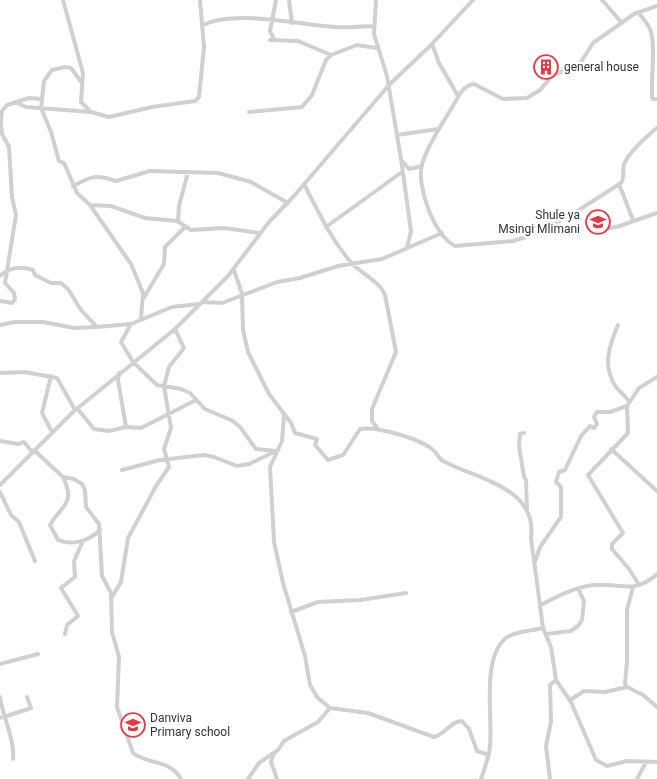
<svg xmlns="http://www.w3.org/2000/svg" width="657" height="779" viewBox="0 0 657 779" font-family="Roboto,sans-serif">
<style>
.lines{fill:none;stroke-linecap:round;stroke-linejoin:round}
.street{stroke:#d0d0d0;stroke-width:4}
.labels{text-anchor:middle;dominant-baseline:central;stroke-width:5;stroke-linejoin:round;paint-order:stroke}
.poi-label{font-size:12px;fill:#333;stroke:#fff;text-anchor:start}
</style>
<rect width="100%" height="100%" fill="#fff"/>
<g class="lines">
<path class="street" d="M63,0l20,73 -2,29 8,8
M289,0l3,23
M376,0l-2,34 13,42 14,83 10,72 -4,17
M602,0l20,23
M657,6l-23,8 -41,29 -12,19 -30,15 -11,13 -13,8 -24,1 -29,-15c-14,3 -16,15 -23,25 -10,17 -23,35 -29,55 -6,21 12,72 33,82l58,-5 13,-4 42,-20 53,-34c4,-6 1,-12 3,-19 6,-13 22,-27 33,-36
M638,12c4,5 9,11 12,17 6,14 1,50 2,68l1,2h4
M203,25c32,-16 97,0 132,2 13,1 26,-1 39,-1
M274,39l-4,-8 6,-31
M270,40l28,1 33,14
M432,44l7,19 19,33
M82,83l-11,-15 -6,-1 -13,3 -8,11 -3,27 10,24 8,29 5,2 13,30 13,12 41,59 12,29 -2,25
M15,102l11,5 65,5 18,5 43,-10 43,-6 4,-4 5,-50 -4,-47
M249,112l53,-5 10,-12 14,-35 5,-5 26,-10 20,3
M397,135l41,-6
M402,161l7,8 13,-3
M304,184c14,27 26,53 45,76 10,13 31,21 36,35l11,57 -24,57v12l6,8
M619,184l14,36
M73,186c19,-10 23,-12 43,-5l34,-10 68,2 33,9 37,21
M90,205l21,1 34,12 32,3 14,9 33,-2 35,5
M599,218l1,9 3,2 14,-2 40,-14
M178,222l1,-16 9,-34
M326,227l76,-55
M234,270l8,24 1,36 5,22 21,42 22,29 4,10 22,6 -2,6 13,15 15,-5 17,-26c17,-3 61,10 73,21 4,3 6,9 10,11 33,18 95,26 88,77l12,90 8,19 5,33 15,22 25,58 11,6 20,-5 30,1
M0,276c10,-9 20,-10 33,-6l2,5 16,8h10l7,6 13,21 16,17 34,-3 41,-17 26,-3
M143,299l21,-35 1,-17 19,-19
M0,301l12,2 3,-4 -1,-6 -9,-10 11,-68 -4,-18 -3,-50 -7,-13 -1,-11 1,-12 5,-6 22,-7 12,1
M202,302l20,1 55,-21 23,-4 38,-12 44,-7 60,-26
M131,324l-10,18 12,20 24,23 24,4 9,4 15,16 28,12 7,6 16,22 20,2
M0,325l15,-3h28l31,6 22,-1
M618,325c-9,21 -16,41 -2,62 4,5 10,9 13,15
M0,373l25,-1 32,6 18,32
M119,373l-1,7 8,47
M51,376l-9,37 10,19
M77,408l17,21 15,2 17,-4 15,1 55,-28
M284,415l-2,26 -12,26 4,75 9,41 22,73 5,29 7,12 13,11 38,5 66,24c11,-3 17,-16 28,-16l7,8 8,22 12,4
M524,433l-4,1 -1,12 5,31 2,3 1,32
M0,441l18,3 6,-2 8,10
M611,449l46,42
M34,450l29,27 11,2 8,5 3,6 1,17 13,17 3,52 9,17 1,39 7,25 -2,50 16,46c15,12 37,6 48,26
M122,470l38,-10 44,-5 10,2 23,9 12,-2 25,-12
M63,477c13,28 -1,27 -13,48l8,15c14,6 31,1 42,-10
M0,485l73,-73 102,-83 53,-53 41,-54 25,-26 95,-111 43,-41 41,-44
M0,492l11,23 8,7 16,39
M535,562l5,-15 21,-30v-30l-5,-5 3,-10 6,-2 16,-34 9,-10 4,2 3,-4 -3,-7 3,-5h13l17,-6
M639,585l-10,-16 -17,-20v-5l11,-11 -35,-58 40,-42 -1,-27 12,-18 18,-11
M633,587l-6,23v51l-2,23 2,3 16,8 14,12
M112,597l9,-15 7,-44 28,-52 13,-19 -5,-18 7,-21 -7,-42 5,-19 15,-19 -9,-19
M541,605c16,-9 36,-19 54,-20 27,-2 38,10 62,-11
M291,612l27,-10 42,-2 46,-7
M65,634l2,-9 11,-9 -17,-28 14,-11 -1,-16 9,-20
M546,634l25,-3 7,-5 4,-6 2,-19 -6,-13
M0,664l38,-10
M0,697c3,21 15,43 13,62
M570,700l14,-9 21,1 22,-5
M4,717l27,-9 -4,-11
M0,718v-1
M274,753l-3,9 6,17
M248,779l11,-16 19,-13 6,-9 34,-19 12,-14
M481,779c4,-11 8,-22 9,-33 3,-28 -9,-88 16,-108 9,-7 26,-7 37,-10
M550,779l-4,-33 5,-24 -1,-37 6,-5
M637,779l9,-17"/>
</g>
<defs>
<g id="building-ring" transform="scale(1.25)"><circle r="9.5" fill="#fff" stroke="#e63946" stroke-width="1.5"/><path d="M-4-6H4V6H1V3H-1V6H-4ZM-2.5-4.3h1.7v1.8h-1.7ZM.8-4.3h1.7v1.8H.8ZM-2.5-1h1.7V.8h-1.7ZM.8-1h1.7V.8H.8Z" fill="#e63946"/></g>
<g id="school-ring" transform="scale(1.25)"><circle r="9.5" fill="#fff" stroke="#e63946" stroke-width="1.5"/><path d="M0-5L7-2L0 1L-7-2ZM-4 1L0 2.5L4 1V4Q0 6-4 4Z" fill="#e63946"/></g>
</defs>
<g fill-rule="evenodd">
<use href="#building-ring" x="546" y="67"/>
<use href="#school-ring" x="598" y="222"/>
<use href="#school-ring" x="133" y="725"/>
</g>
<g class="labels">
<g class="poi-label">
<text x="564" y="67">general house</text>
<text x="580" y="215" text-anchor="end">Shule ya<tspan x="580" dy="14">Msingi Mlimani</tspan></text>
<text x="150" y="718">Danviva<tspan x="150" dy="14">Primary school</tspan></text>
</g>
</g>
</svg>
